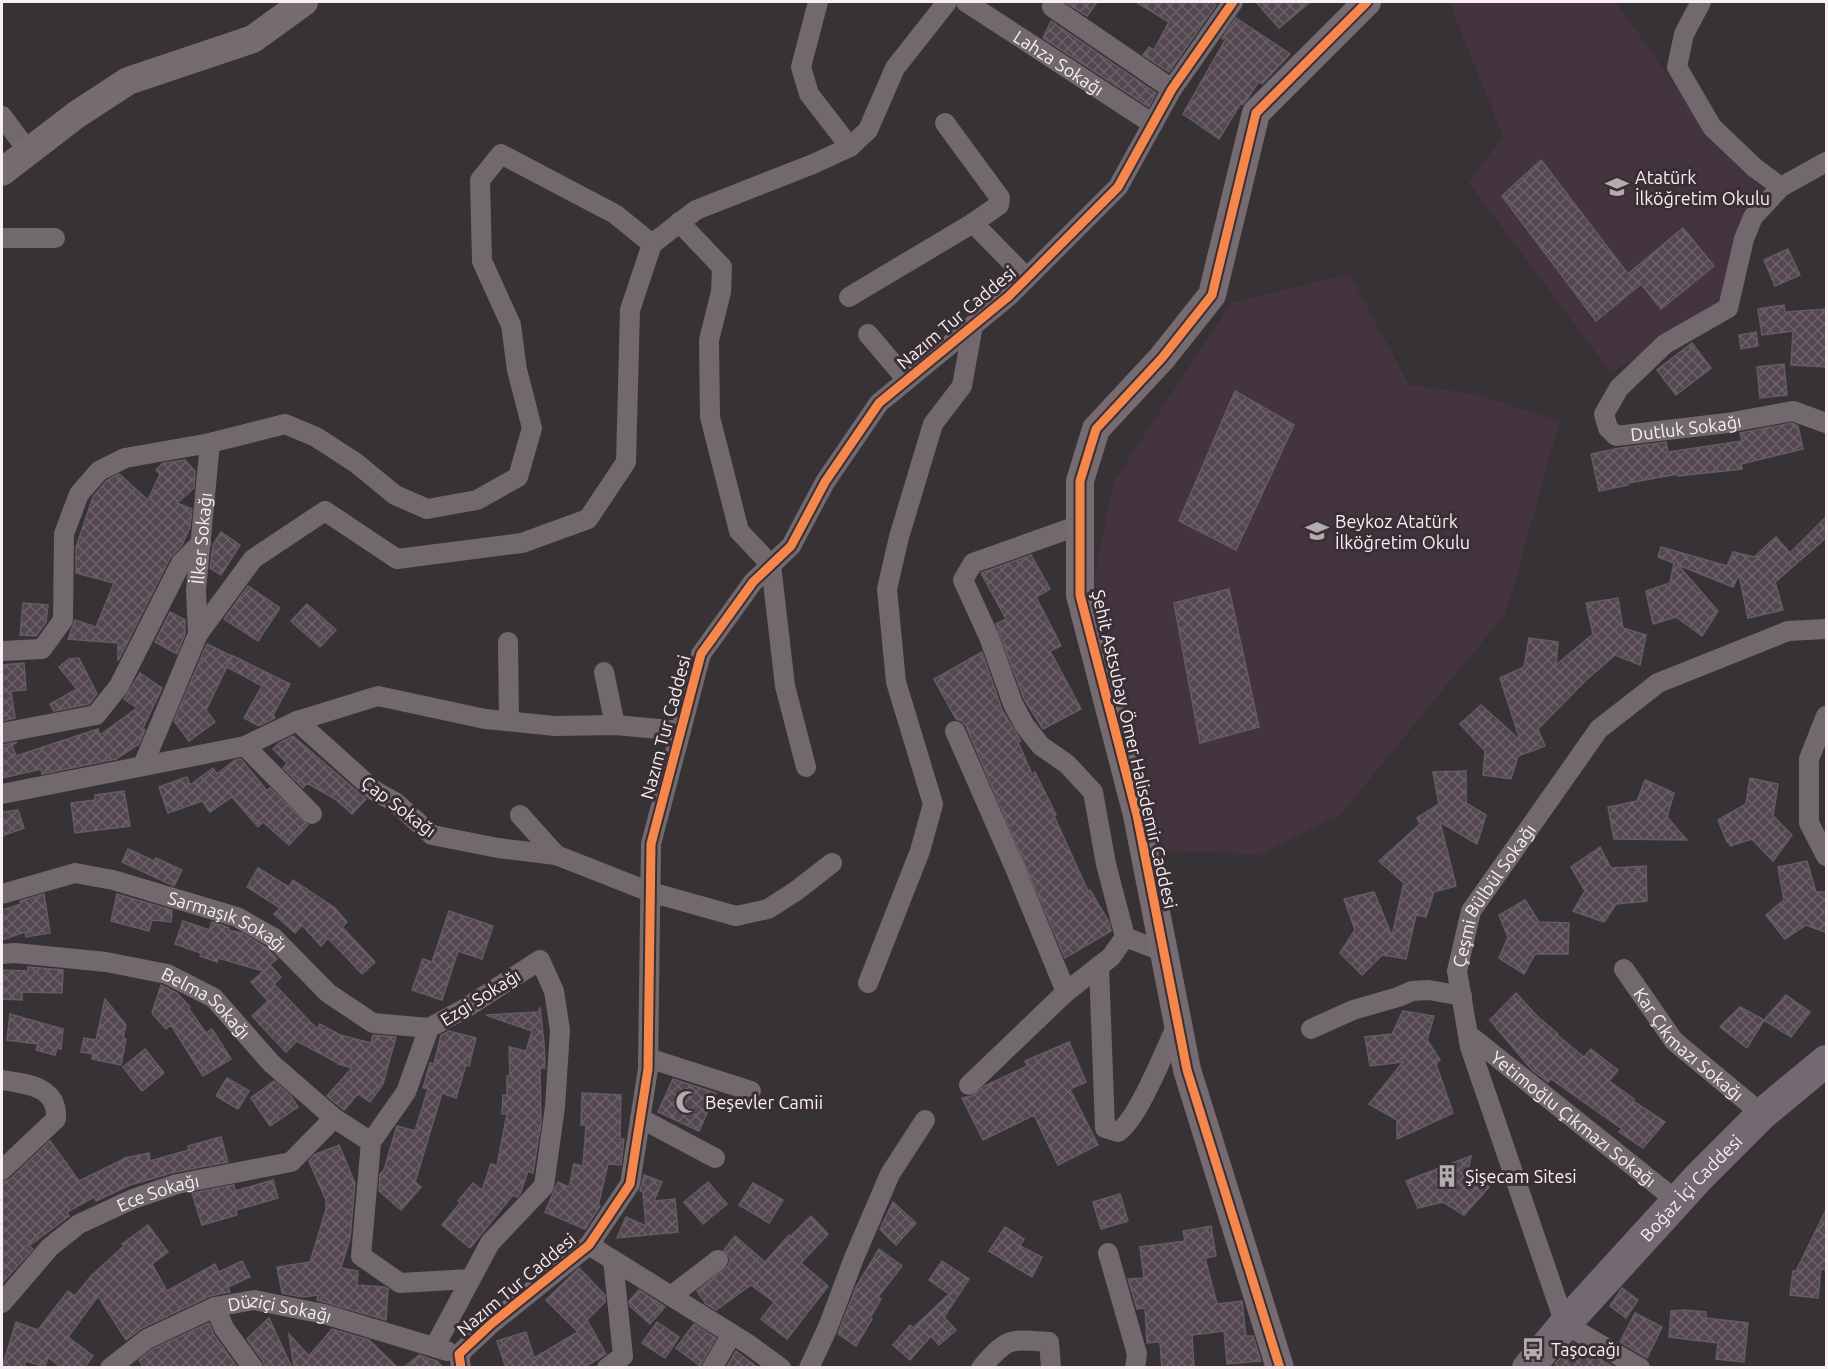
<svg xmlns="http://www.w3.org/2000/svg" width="1828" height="1369" viewBox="0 0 1828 1369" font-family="Ubuntu,sans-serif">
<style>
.built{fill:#44343e}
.building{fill:url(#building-cross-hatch);stroke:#625d60;stroke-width:1.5}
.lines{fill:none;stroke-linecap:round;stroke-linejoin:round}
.street{stroke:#72696f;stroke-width:20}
.secondary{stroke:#766b71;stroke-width:28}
.primary{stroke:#746970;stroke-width:32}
.cycleway-casing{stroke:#3a2f35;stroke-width:13}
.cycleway{stroke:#f5874c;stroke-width:9}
.labels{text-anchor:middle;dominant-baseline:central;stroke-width:6;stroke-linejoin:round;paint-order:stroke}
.street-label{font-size:18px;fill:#f7eff3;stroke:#3a2f35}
.poi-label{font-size:18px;fill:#f7eff3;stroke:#3a2f35;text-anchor:start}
</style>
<defs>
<pattern id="building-cross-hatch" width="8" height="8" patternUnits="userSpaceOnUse" patternTransform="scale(1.5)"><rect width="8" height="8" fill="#54474f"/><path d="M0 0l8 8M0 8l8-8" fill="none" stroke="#6d6269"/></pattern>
</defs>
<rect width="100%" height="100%" fill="#373235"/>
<path class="built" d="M1449,2h167l93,132 56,58 -35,108 -119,73 -142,-190 34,-47z
M1350,274l59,111 65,9 86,27 -54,192 -165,201 -81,40 -100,-3 -66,-272 19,-96 118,-180z"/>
<path class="building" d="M1065,2h32l-10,14z
M1136,2h75l5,3 -47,67 -26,-17 6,-8 5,3 15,-28z
M1256,2h54l-31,26z
M1236,18l54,36 -28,30 -3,-3 -11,17 -5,6 -2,-1 -22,36 -36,-25 42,-74 -3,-2z
M1051,21l105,72 -7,14 -106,-69z
M1541,160l87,114 55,-46 31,38 -53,43 -20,-25 -45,37 -94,-125z
M1788,249l12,26 -25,11 -11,-26z
M1784,305l1,7 42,-3v58l-36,-2 2,-34 -31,4 -4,-26z
M1756,332l2,14 -17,3 -2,-14z
M1692,343l19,25 -35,27 -19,-25z
M1784,364l3,31 -27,3 -3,-31z
M1235,391l59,34 -58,125 -57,-29z
M1792,423l6,3 5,23 -62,15 1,5 -64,7v-2l-50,9v2l-29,6 -8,-37 29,-6 46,-6 2,10 74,-11 -2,-8z
M185,460l10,11 -1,17 -17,15 15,6 -2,18 -8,18 -12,13 -52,103v-18l-50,-4 7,-19 21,7 18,-44 -38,-10v-26l17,-50 13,-16 13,-7 29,26 12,-26 -4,-4 7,-7z
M1827,516v21l-52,45 8,28 -35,8 -9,-43 -6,12 -55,-22 40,46 -16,25 -26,-19 -23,7 -7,-33 24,-8 4,-20 -16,-6 3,-10 66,19 6,-14 21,5 22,-20 14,16z
M221,532l19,13 -19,30 -11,-7 3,-23z
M1031,555l19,34 -14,8 25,49 -11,5 31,58 -38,20 -19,-30 -28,-75 10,-5 -25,-46z
M248,586l32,22 -22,33 -34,-22z
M1229,589l30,138 -59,16 -26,-140z
M1618,598l5,30 23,7 -6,30 -25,-10 -29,25 -48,49 7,17 -27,10 -7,23 -28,-4 2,-24 -25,-27 21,-19 39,35 -20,-62 24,-11 5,-29 29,4 -2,23 37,-31 -7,-31z
M23,603l25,2 -2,17 -10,14 -16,-1z
M307,604l29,26 -16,17 -29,-26z
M170,612l15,8v14l-8,20 -22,-12z
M207,644l25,12 -26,54 9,12 -26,19 -15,-20z
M982,652l20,58 19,31 -3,1 14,32 3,-2 21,43 -2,1 34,75 2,-1 19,32 2,9 -46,27 -99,-232 -4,-5 -6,-2 -22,-40z
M233,656l57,28 -17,31 2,3 -16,8 -15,-8 18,-32 -35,-19z
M79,658l18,36 -8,10 -35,7 -4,-7 27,-15 -18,-22 10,-8z
M24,663l2,27 -15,1 4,27 -13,3v-56z
M140,673l22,15 -19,40 2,2 -6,14 -23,15 -74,15 -1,-5 -39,9v-33l15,-3 -5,3 4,11 82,-27 2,6 37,-27 -13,-9z
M293,736l73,63 -14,15 -17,-15 -28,-16 -4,5 -20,-20 4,-5 -14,-14 6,-6z
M241,759l26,32 3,-3 38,37 -19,20 -26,-23 -5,5 -26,-30 -22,15 -8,-11 -34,12 -9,-26 28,-10 3,8 23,-17 4,6 18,-14z
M1466,771v32l20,12 -9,29 -37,-22 16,64 -22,6 -8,25 -10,-2 -10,44 -24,-4 -20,20 -22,-22 15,-23 -11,-31 30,-7 18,44 11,-50 3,-1 -27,-24 41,-37 -3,-6 22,-14 -6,-32z
M1750,778l28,6 -5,32 19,19 -19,26 -21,-22 -22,7 -1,-4h-2l-9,-22 28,-16z
M1645,780l29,13 -7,24 20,23 -73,-1 -6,-32 29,-6z
M124,791l6,35 -55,7 -4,-30 24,-3v-5z
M18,810l6,18 -22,8v-24z
M1600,847l11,21 35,-2 1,35 -31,3 -12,18 -31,-11 12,-20 -14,-24z
M128,849l26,12 2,-3 26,12 -8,16 -52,-24z
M1807,861l9,31h11v41l-21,-8 -21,14 -19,-24 18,-15 -6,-33z
M258,868l31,19 4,-7 42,28 12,14 -5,5 33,35 -13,12 -34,-36 -7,8 -19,-21 -7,8 -21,-19 6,-6 -33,-21z
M44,894l6,39 -24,4 -1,-5 -23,8v-30l19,-6 -1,-3z
M117,894l55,16 -1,12 -19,-2 -3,11 -38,-10z
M1525,900l14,22 30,1 -1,31h-33l-11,20 -25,-16 9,-21 -9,-22z
M449,911l44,15 -11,33 -24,-8 -16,49 -30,-10 11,-31 9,3z
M183,921l26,9 3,-8 9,3 8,3 -1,2 14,3 25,15 10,11 -7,6 11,12 -7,7 43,45 3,-5 20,11 31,8 2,-8 23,2 -13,47 -13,18 -12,-8 -14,16 -17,-14 25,-28 -14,-4v-1l-41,-22 -11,11 -34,-36 16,-15 -17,-19 16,-14 -4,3 -45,-13 -1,4 -17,-6 1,-3 -26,-9z
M28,967l35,3 -1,23 -40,-1v8l-20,-1v-29l26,1z
M161,985l16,8 13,14 -1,2 17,24 6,-4 19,30 -28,17 -32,-51 -5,4 -14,-16z
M1516,993l21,23 21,18 -1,1 27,22 7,-8 27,21 -9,11 25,18 -1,2 32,21 -22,26 -24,-16 3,-3 -71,-50 -3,3 -17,-13 -41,-49z
M1786,995l24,17 -19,25 -27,-17z
M105,999l21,26 -3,13 3,1 -5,26 -29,-6 1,-5 -12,-2 3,-14 12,2z
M1740,1007l24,13 -17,28 -27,-21z
M540,1008l4,35 1,25h-5l1,55 -8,50 -5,-2 -8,23 -3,3 -4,-2 -43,53 -28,-23 18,-22 -2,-2 15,-18 9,7 9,-26 6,2 10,-52h-5l1,-19h4v-19h3l-1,-29 17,4 6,-20 -46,-16 52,-3z
M1403,1011l31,5 -7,24 13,20 -4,4 17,49 -56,26v-19l-28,-16 34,-42 -33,4 -5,-29 27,-3z
M10,1014l53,15 -2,20 -4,-1 -2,7 -19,-5 2,-6 -31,-4z
M449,1031l27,7 -7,28 -3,-1 -10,33 -14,-5 -27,89 6,5 -20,23 -22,-19 1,-17 4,-4 13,-44 18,5 13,-42 -5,-1 7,-25 4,1 7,-29z
M1069,1042l17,40 -16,7 28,56 -40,20 -24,-50 -51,25 -21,-42 10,-2 13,-10 42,-20 -2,-5z
M145,1049l19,24 -22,18 -19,-24z
M227,1078l22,13 -11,18 -22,-13z
M673,1079l43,14 -17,38 -41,-19z
M274,1081l16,14 8,12 -28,19 -19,-28z
M582,1093l39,2 -1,44h4l-3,26 -13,-1 -10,42h2l-15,23 -40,-17 13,-30 11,5 5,-23 9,2 3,-41h-5z
M221,1137l7,25 -53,10 -45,13 -34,16 -2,-4 -27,15 2,4 -40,30 4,3 -31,34v-101l8,-3 40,-38 29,40 45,-22v-1l25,-5 1,8 39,-11 -1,-4z
M339,1145l16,38 -5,55 -9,30 17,3 -1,14 27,2 4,2 -2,31 -69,-20 1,-5 -16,2 -20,-4 -5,-26 33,-5 16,-52v-10l-17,-39 5,-6z
M1471,1156l-3,15 21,16 -25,28 -21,-13 -25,6 -12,-27z
M644,1175l18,7 -8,19 21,-2 3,33 -61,6 9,-21 20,9 -3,-34 -3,-1z
M273,1180l5,18 -42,12 1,5 -35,10 -10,-32 42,-8 1,6z
M708,1182l19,22 -24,20 -19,-22z
M753,1183l30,17 -14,23 -30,-18z
M1120,1194l8,27 -27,8 -8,-27z
M893,1202l23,21 -20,22 -16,-16z
M1827,1208v63l-6,-3 -3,30 -28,-3 3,-24h3z
M811,1216l17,18 -27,29 27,23 -41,53 -26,-20 13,-17 -23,-17 -35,25 -10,-6 -9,-13 32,-26 1,-7 -6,-8 11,-14 30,26 24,-27 1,2z
M148,1225l20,27 -16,12 15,27 48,-27 4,8 23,-11 8,16 -22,10 2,5 -20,4 -68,32 -16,12 -28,-44 -30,41 25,19 -9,12h-22l-14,-11 -3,10 -19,-6 -2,7h-22l14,-46 22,8 30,-39 7,5 16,-20 33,-30 -2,-2z
M1211,1226l5,30 -11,2 12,46 25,-3 4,35h7l8,25 -34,3 -3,-33 -32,4 2,33h-32l-2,-26 -13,1 -2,-35 -8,1 -9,-30 16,-1 -4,-31 45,-6 -2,-10z
M1005,1227l19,12 -4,7 22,11 -10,20 -43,-26z
M879,1249l23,17 -24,31 3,2 -11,19 2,1 -16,27 -18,-12 18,-47z
M942,1261l27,18 -25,38 12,13 -17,15 -8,-9 -21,24 -17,-15 17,-20 3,3 36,-34 -20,-14z
M579,1268l26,27v7l-18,18 19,34 -23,14h-77l-9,-27 29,-9 8,26 44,-26 -32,-32z
M1622,1288l16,12 -12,18 -16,-12z
M639,1290l26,17 -15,17 -20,-18 -1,-5z
M1685,1310l21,2v6l42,5 -4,39 -28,-3 2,-16 -49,-6 2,-26z
M1635,1313l27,14 -15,31 -27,-16z
M269,1318l23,50h-27l-2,-7 -16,-22z
M657,1322l22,15 -14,21 -23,-15z
M209,1323l5,12 24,33h-94l-5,-8 14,-11z
M694,1324l22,14 -16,28 -24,-18z
M332,1329l37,11 29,28h-104l-5,-34 20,22z
M1573,1343l42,25h-53l-7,-4z
M736,1351l22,17h-32z
M419,1355l18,6 6,7h-40z"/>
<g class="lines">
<g class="street">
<path d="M818,2l-17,65 8,27 41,53"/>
<path id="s1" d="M966,2l187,122"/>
<path d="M1701,2l-17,32 -7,33 35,60 43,41 26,19 45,-25"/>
<path d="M1052,7l120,82"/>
<path d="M2,116l26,35"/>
<path d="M945,123l55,75 -1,7 -26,18"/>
<path id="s2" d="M1781,187l-28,30 -9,22 -16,69 -63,36 -46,44 -15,26 4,14 8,8 111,-13 66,-12 33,12"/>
<path d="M679,222l43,45 -1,25 -12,48 1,77 29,114 32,34 14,121 21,81"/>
<path d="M2,238h53"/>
<path d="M849,297l124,-74 54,55"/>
<path d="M868,334l39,46"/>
<path d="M1080,525l-107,38 -10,17 26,57 24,67 12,22 16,20 26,18 26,28 13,72 19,73"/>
<path id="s3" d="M198,634l-2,-44 14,-147"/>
<path d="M508,642l1,79"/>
<path d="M2,651l40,-2 21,-29 1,-86 15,-40 20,-23 26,-13 85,-15 75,-19 31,13 40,26 39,32 32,14 50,-9 41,-23 14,-49 -15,-58 -6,-45 -29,-64 -2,-81 21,-26 114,60 37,30"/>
<path d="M604,672l11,53"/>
<path d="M1826,716l-17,43v64l17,33"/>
<path d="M297,721l78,70 20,11 37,33 66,13 58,7 94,37 86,24 32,-7 28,-18 36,-28"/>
<path d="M955,731l60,137 51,124"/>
<path d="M2,733l94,-18 23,-29 62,-123 20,-20"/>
<path d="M245,746l67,68"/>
<path d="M143,765l55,-131 55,-75 72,-48 72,48 125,-16 66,-24 38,-57 4,-152 22,-66 44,-34 117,-46 37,-17 18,-17 27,-62 52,-66"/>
<path d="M2,794l243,-48 52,-25 81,-25 107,23 70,7 60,-1 66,6"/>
<path d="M520,815l36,40"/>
<path id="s4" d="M2,894l73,-21 38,7 124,37 37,21 54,55 45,30 56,5"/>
<path id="s5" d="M2,954l13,-1 91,9 61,12 47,24 57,65 63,55 37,24"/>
<path d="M1099,966l6,162 13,4c20,-12 48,-85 60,-109"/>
<path id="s6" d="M1624,969l50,72 88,73"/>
<path d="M868,983l52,-132 13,-47 -37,-122 -9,-93 12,-52 34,-113 29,-38 11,-61"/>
<path d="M1311,1029l42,-19 45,-13 14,-6 17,-1 33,6"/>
<path id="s7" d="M1469,1035l208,166"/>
<path d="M648,1058l103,33"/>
<path d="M2,1080c25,4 56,6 54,39l-54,51"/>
<path d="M969,1085l97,-93 45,-35 14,-20 39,15"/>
<path d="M640,1118l75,40"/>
<path d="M589,1245l159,99 33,24"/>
<path d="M1108,1253l29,101 -2,14"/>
<path d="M671,1296l47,-36"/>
<path id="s8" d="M2,1303l48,-56 29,-23 54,-25 44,-15 114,-22 43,-44"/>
<path d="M215,1307l9,21 29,40"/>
<path d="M435,1346l55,-103 54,-57 11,-79 5,-77 -6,-39 -14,-31 -76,49 -35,19 -23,64 -35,50 -10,114 39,27 70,-4"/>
<path id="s9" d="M110,1368l37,-29 68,-32 39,-7 70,14 123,37"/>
<path d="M461,1368l-2,-14 32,-30 98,-79 41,-61 18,-115 3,-225 50,-190 52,-72 38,-36 34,-64 54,-79 130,-107 109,-109 54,-98 61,-87"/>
<path d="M607,1368l16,-12 -10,-96"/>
<path d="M712,1368l20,-34"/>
<path d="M809,1368l19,-41 26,-69 36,-84 35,-54"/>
<path d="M981,1368c27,-31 28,-29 68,-26l2,26"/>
<path id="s10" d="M1640,1368l-75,-44 -95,-277 -13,-76 14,-60 128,-182 59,-46 130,-52 38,-2"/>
</g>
<path class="secondary" d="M2,172l74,-57 52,-34 125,-42 51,-37
M1280,1368l-93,-298 -50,-255 -57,-220v-114l16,-52 66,-71 50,-63 44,-182 111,-111"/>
<path class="primary" id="s11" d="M1528,1368l37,-44 134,-147 63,-63 64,-53"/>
<g class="cycleway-casing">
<path id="cycleway" d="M461,1368l-2,-14 32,-30 98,-79 41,-61 18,-115 3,-225 50,-190 52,-72 38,-36 34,-64 54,-79 130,-107 109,-109 54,-98 61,-87
M1280,1368l-93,-298 -50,-255 -57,-220v-114l16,-52 66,-71 50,-63 44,-182 111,-111"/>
</g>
<use href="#cycleway" class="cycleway"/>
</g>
<defs>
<g id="school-bare" transform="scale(1.8)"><path d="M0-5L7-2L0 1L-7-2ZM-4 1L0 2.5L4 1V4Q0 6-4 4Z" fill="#b4adb0" stroke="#3a2f35" stroke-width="2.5" paint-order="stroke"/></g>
<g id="mosque-bare" transform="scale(1.8)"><path d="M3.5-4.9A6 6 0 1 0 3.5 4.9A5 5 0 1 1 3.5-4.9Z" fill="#b4adb0" stroke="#3a2f35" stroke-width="2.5" paint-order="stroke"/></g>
<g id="building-bare" transform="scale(1.8)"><path d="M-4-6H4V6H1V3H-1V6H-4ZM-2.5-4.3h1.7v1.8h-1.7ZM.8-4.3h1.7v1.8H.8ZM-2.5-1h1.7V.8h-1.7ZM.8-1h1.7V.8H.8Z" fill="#b4adb0" stroke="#3a2f35" stroke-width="2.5" paint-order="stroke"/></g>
<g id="bus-bare" transform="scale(1.8)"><path d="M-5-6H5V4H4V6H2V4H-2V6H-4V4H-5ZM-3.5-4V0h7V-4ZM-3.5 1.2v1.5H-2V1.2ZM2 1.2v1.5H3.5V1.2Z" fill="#b4adb0" stroke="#3a2f35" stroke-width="2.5" paint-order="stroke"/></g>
</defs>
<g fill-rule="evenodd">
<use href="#school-bare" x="1617" y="187"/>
<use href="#school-bare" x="1317" y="531"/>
<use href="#mosque-bare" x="687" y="1102"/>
<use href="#building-bare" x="1447" y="1176"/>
<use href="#bus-bare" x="1533" y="1349"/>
</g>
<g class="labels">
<g class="street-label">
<text stroke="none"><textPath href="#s1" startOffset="111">Lahza Sokağı</textPath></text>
<text transform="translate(956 317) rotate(-40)">Nazım Tur Caddesi</text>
<text stroke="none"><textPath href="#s2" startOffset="398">Dutluk Sokağı</textPath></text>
<text stroke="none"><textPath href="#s3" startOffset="96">İlker Sokağı</textPath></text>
<text transform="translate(665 727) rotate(-75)">Nazım Tur Caddesi</text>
<text transform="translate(1135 749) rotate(77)">Şehit Astsubay Ömer Halisdemir Caddesi</text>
<text transform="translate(399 806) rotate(37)">Çap Sokağı</text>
<text stroke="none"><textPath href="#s10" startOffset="542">Çeşmi Bülbül Sokağı</textPath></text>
<text stroke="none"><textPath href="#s4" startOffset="237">Sarmaşık Sokağı</textPath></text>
<text transform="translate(480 997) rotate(-32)">Ezgi Sokağı</text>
<text stroke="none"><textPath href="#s5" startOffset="216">Belma Sokağı</textPath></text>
<text stroke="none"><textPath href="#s6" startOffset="100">Kar Çıkmazı Sokağı</textPath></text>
<text stroke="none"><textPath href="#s7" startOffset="134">Yetimoğlu Çıkmazı Sokağı</textPath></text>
<text stroke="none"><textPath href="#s11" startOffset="243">Boğaz İçi Caddesi</textPath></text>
<text stroke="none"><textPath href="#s8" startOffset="196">Ece Sokağı</textPath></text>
<text transform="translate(516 1284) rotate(-40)">Nazım Tur Caddesi</text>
<text stroke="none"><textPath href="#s9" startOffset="188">Düziçi Sokağı</textPath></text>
</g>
<g class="poi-label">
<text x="1635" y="177">Atatürk<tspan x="1635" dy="21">İlköğretim Okulu</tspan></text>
<text x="1335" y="521">Beykoz Atatürk<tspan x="1335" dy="21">İlköğretim Okulu</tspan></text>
<text x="705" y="1102">Beşevler Camii</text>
<text x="1465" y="1176">Şişecam Sitesi</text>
<text x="1551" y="1349">Taşocağı</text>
</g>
</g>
<rect width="1828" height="1369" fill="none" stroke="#f7eff3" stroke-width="6"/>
</svg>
